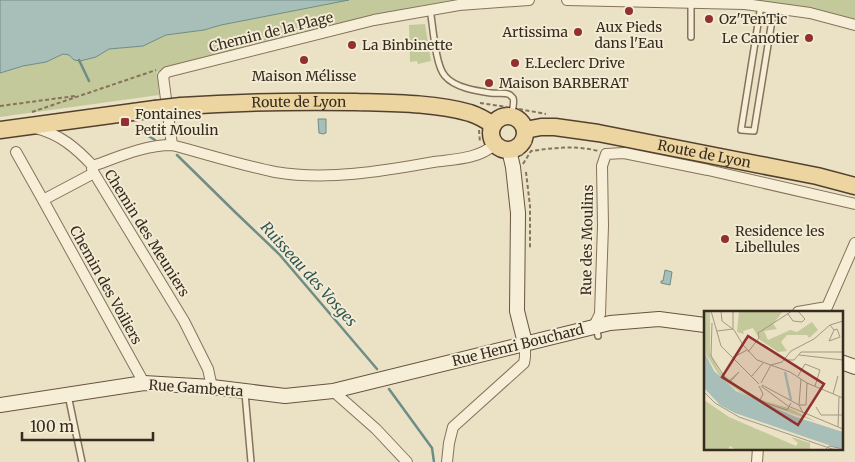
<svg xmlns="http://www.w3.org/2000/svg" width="855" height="462" viewBox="0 0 855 462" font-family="Merriweather,serif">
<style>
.green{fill:#c3c99a}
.water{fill:#a7bfb8;stroke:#6e8d86}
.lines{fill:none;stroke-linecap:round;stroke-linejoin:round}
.stream{stroke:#6e8d86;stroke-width:2.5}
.lane-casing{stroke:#85735c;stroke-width:8}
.street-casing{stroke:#85735c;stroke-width:12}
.secondary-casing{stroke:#675440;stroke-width:16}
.primary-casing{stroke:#534130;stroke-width:19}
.path{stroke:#85735c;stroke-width:2;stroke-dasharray:4 2.5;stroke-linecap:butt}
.lane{stroke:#f7eed8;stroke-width:5}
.street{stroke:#f7eed8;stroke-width:10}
.secondary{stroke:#f7eed8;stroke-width:14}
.primary{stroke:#ecd5a0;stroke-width:16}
.primary-bridge-casing{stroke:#534130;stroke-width:19;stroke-linecap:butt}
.primary-bridge{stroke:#ecd5a0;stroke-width:16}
.poi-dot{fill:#903130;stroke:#f3ebd4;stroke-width:2}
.labels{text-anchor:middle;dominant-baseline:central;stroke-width:4;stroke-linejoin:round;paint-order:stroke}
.poi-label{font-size:14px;fill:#362b1f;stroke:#f3ebd4;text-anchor:start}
.street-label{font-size:14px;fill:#362b1f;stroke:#f3ebd4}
.water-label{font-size:15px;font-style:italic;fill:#305553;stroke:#f3ebd4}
.inset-river{fill:none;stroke:#a7bfb8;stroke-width:2.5}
.inset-road{fill:none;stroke:#a39883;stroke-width:1}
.view{fill:#903130;fill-opacity:0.15;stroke:#903130;stroke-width:2.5}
.inset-edge{fill:none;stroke:#362b1f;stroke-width:2.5}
</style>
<rect width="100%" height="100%" fill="#ebe1c5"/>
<path class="green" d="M349,0h140l-132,22 -200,50 2,23 -159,22v-44l23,-7 23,-4 17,-8 6,1 5,5 22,-3 13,-8 34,-3 23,-11 38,-5 17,-5z
M702,0h153v23z
M425,24l6,37 -13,3 -1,-3 -7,1 -1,-37z"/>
<path class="water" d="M0,0h349l-128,25 -17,5 -38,5 -23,11 -34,3 -13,8 -16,4 -6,-1 -5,-5 -6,-1 -17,8 -23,4 -23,7z
M318,119h8v14l-3,1 -4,-1z
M665,270l7,2 -2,13 -9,-2v-2h2z"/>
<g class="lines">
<path class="stream" d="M79,60l10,21
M137,129l18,11
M177,155l58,57 44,42 98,115
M389,389l43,59 2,14"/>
<g class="lane-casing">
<path id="lane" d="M761,5l-20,125 13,1 20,-123
M430,9c3,16 5,56 15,67 10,12 32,15 46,17 6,1 15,-1 19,2 1,1 2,2 3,3 2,5 -1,13 -2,18
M691,37v-34
M596,326l2,10
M245,393l6,69
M68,395l14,67"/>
</g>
<g class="street-casing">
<path id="street" d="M567,0l178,4 65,9 45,12
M35,128c25,6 41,20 58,38l-1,3 2,4 90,148 24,48 4,18
M172,145l-9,-69 4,-4 207,-52 85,-15 70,-5
M16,152l27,48
M93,166c25,-9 52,-21 79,-21 34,9 69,20 103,27 52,9 108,-1 159,-10 21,-3 45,-3 61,-18
M94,173l-51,27 101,183
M798,312l29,-5 28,-64
M594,326l6,-12 3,-88 -1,-60 4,-12 18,-1 84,17 147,34
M333,391l43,38 31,33
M447,462l2,-19 4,-16 71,-64 1,-6v-14
M757,462l1,-14"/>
</g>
<g class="secondary-casing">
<path id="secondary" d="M509,150l4,17 5,46 -1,98 8,32
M841,362l14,5
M0,405l144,-22 68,4 73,9 48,-5 277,-68 49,-4 46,6"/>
</g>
<g class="primary-casing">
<g id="primary">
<path id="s1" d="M181,106c59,-4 117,-5 175,-4 36,1 80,1 114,11 9,3 16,7 23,12"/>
<circle cx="508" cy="133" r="17"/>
<path d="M0,130l155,-21"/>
<path id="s2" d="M525,130l16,-3h14l43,6 219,43 38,10"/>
</g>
</g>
<path class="path" d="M480,103l27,4
M0,106l75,-10
M519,109l27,5
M32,112l124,-42
M479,130l1,13
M521,156l4,-7 7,-7
M523,164l8,-13c22,-3 45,-6 67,0
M526,172l4,34v43"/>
<use href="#lane" class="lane"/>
<use href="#street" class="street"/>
<use href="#secondary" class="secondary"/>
<use href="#primary" class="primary"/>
<g class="primary-bridge-casing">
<path id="primary-bridge" d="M155,109l26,-3"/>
</g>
<use href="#primary-bridge" class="primary-bridge"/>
</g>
<g class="poi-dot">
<circle cx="629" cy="11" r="5"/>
<circle cx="709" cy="19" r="5"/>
<circle cx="578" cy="32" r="5"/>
<circle cx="809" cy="38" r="5"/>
<circle cx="352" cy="45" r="5"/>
<circle cx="304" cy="60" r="5"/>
<circle cx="515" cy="63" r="5"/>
<circle cx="489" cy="83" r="5"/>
<rect x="120" y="117" width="10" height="10" rx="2.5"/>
<circle cx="725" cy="239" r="5"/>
</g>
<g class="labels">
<g class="poi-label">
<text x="719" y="19">Oz'TenTic</text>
<text x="629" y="27" text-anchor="middle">Aux Pieds<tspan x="629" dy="16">dans l'Eau</tspan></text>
<text x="568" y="32" text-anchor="end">Artissima</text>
<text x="799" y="38" text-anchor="end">Le Canotier</text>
<text x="362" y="45">La Binbinette</text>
<text x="525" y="63">E.Leclerc Drive</text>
<text x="304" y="76" text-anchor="middle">Maison Mélisse</text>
<text x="499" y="83">Maison BARBERAT</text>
<text x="135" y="114">Fontaines<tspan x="135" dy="16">Petit Moulin</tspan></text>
<text x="735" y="231">Residence les<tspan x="735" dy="16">Libellules</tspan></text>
</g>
<g class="street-label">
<text transform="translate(271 32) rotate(-14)">Chemin de la Plage</text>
<text stroke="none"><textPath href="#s1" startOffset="118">Route de Lyon</textPath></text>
<text stroke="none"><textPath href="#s2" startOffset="182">Route de Lyon</textPath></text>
<text transform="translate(147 233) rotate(58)">Chemin des Meuniers</text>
<text transform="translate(587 240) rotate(-89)">Rue des Moulins</text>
<text transform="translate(106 285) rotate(61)">Chemin des Voiliers</text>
<text transform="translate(518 345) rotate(-14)">Rue Henri Bouchard</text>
<text transform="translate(196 388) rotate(4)">Rue Gambetta</text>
</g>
<g class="water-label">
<text transform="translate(309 274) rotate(48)">Ruisseau des Vosges</text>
</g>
</g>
<g transform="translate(704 311)">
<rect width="139" height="139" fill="#ebe1c5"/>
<path d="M0,0h6v42l10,19 34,26 35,10 28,14 -67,-23 -28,-19 -18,-29zM35,0h44l-10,13 4,5 -13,2 4,9 22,-10 7,2 15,-10 6,8 -9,8 -2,-3h-20l-6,7 6,9 -9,1 -18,-12 -7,-12 -10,3 1,3 -7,-2zM0,89l25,17 67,29 2,-3 -7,-6 19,6v7h-74l-6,-4 -2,4h-23z" fill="#c3c99a"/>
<path d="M0,40l10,20 22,20 60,26 47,15v18l-108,-37 -15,-8 -16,-17z" fill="#a7bfb8"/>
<path class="inset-river" d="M81,61l6,28"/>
<path class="inset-road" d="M7,0l10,35 38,38M17,0l1,10 12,9 9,15 14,15 33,12 17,11 36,15M29,0v18M84,3l5,7 9,1 3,-3 -7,-8M8,12l-1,33 15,23 40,24 21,7 4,-7M126,14l4,5 3,-1 3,8 -11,4 5,-11M13,20l16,-2M44,41l11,-14 -1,-5 34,-22M95,44l44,5M28,47l15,-8M84,49h6l7,-8h42M67,54l11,-3 9,-11 23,-12 16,-14 13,-4M94,65l7,-12 15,6 -5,16M47,66l12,-14M97,68l-2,26 4,8M25,70l10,-9 -9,10M57,72l10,-18M58,74l37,20M55,75l4,8 -3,6M57,75l27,20 55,23M0,81l11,11 24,14 96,33M129,83l5,-18M96,94h6l1,-22M112,96l5,8h22M134,116l1,-30M121,139l4,-4 10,2"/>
<path class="view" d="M44,25l76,48 -26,41 -76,-48z"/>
<rect width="139" height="139" class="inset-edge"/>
</g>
<path d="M22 432v8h131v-8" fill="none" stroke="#362b1f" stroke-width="2.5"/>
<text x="30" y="432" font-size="15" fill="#362b1f" stroke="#f3ebd4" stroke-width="4" paint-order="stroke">100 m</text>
</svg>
